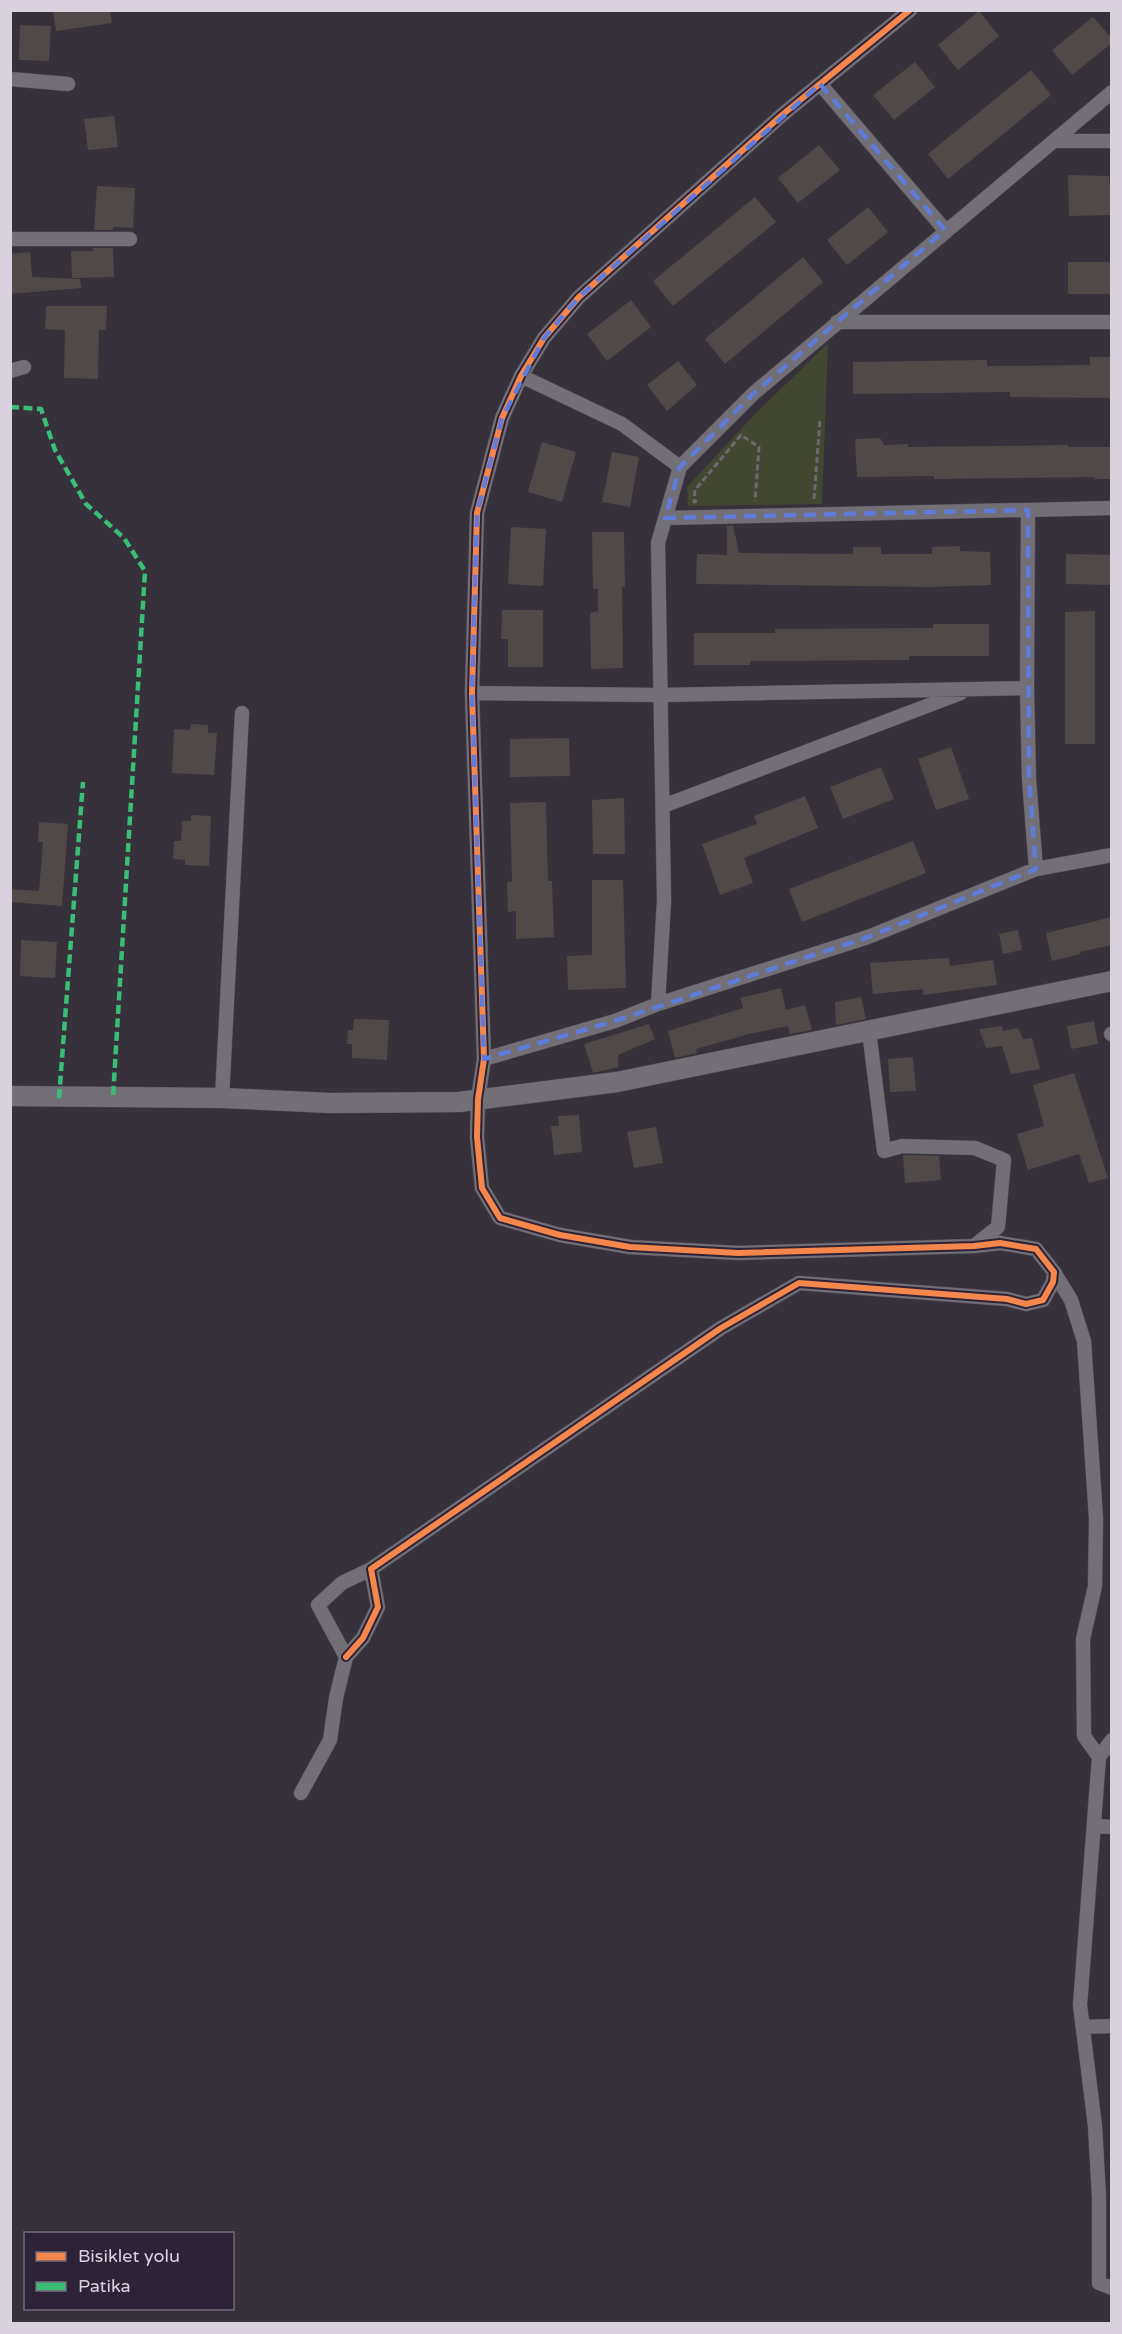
<svg xmlns="http://www.w3.org/2000/svg" width="1122" height="2334" viewBox="0 0 1122 2334" font-family="'Varela Round',sans-serif">
<style>
.green{fill:#414730}
.building{fill:#514948}
.lines{fill:none;stroke-linecap:round;stroke-linejoin:round}
.street-casing{stroke:#534f57;stroke-width:15}
.secondary-casing{stroke:#534f57;stroke-width:21}
.path{stroke:#6d6870;stroke-width:3;stroke-dasharray:6 3;stroke-linecap:butt}
.street{stroke:#736f77;stroke-width:14}
.secondary{stroke:#736f77;stroke-width:20}
.quiet{stroke:#3abd76;stroke-width:4.5;stroke-dasharray:9 4.5;stroke-linecap:butt}
.cycleway-casing{stroke:#2e2336;stroke-width:10}
.cycleway{stroke:#f5874c;stroke-width:6}
.marked{fill:none;stroke:#5f7cda;stroke-width:4.5;stroke-dasharray:12 8;stroke-linejoin:round}
</style>
<rect width="100%" height="100%" fill="#37313c"/>
<path class="green" d="M828,343l-6,161 -134,2 -1,-19 69,-74z"/>
<path class="building" d="M53,10h57l2,13 -56,8z
M979,11l20,25 -41,34 -20,-25z
M1093,17l19,22v4l-40,32 -20,-25z
M20,25l31,1 -2,35 -30,-1z
M915,62l20,25 -41,33 -21,-25z
M1031,70l20,25 -103,84 -20,-25z
M114,116l4,31 -30,3 -4,-31z
M819,145l21,25 -42,33 -20,-25z
M1068,175l41,1v8l3,1v30l-43,1z
M97,186l38,2 -2,40 -20,-1v3h-19z
M755,197l21,25 -103,84 -20,-25z
M868,207l20,25 -41,33 -20,-25z
M93,248h20l1,29 -42,1 -1,-27h22z
M30,252l2,25 48,2 1,9 -71,6v-40z
M803,257l20,25 -98,82 -20,-25z
M1068,262h44v32h-44z
M631,300l20,27 -44,34 -20,-27z
M46,306h61l-1,24h-7l-1,49 -34,-1 1,-48 -20,-1z
M1090,357h22v41l-102,-1v-5l-157,2v-32l134,-2v6l103,-1z
M678,361l19,24 -30,26 -20,-26z
M880,438l4,7 24,-1v3l160,-2v2h44v32h-17v-2l-161,2v-3l-77,1 -2,-38z
M542,442l34,10 -14,50 -34,-10z
M612,452l27,5 -9,50 -28,-5z
M733,525l6,28 114,1v-7h28v7h51v-7l28,-1v5l30,1 1,33 -60,2 -235,-3 1,-30 30,1v-29z
M511,527l35,2 -3,57 -35,-2z
M592,532h32l1,55h-3l1,81 -32,1 -1,-56 8,-2v-22h-5z
M1066,554l46,1v30l-46,-1z
M502,610h41v57h-35v-28h-7z
M1095,611v133h-30v-132z
M933,624h56v32h-80v4l-159,1v4h-56v-32h81v-4l158,-1z
M191,724l17,1v8h9l-3,42 -42,-2 2,-44 16,1z
M569,738l1,38 -60,1v-38z
M951,747l18,52 -33,11 -18,-51z
M881,767l13,32 -51,20 -13,-32z
M805,796l13,32 -74,30 9,25 -33,12 -18,-51 55,-20 -3,-8z
M624,798l1,56h-32l-1,-54z
M546,802l2,79h4l2,56 -38,2v-28l-8,1 -1,-30h5l-2,-79z
M191,815l20,1 -2,50 -24,-1v-5l-12,-1 1,-18h7l1,-20h9z
M39,822l29,2 -6,82 -52,-4v-13l29,2 4,-49h-5z
M913,841l13,32 -124,49 -13,-33z
M592,880h31l3,108 -58,2 -1,-34 25,-1z
M1112,917v28l-32,7 1,2 -29,7 -6,-28z
M1018,930l4,20 -19,4 -4,-20z
M21,940l36,2 -2,36 -35,-2z
M949,958l1,8 43,-6 4,25 -74,10v-6l-50,5 -3,-31z
M781,988l5,22 19,-5 7,25 -22,4 -2,-8 -39,8 -53,15 1,4 -22,5 -7,-27 75,-23 -3,-10z
M861,997l5,22 -30,6 -1,-23z
M354,1019l35,1 -2,40 -35,-2v-14h-5l1,-14h5z
M1094,1021l4,23 -27,5 -4,-23z
M649,1024l6,15 -37,16v12l-25,6 -9,-29z
M1002,1026l1,5 15,-3 5,11 9,-1 8,31 -29,5 -9,-28 -16,2 -7,-19z
M913,1057l3,34 -26,1 -2,-33z
M1074,1073l34,105 -19,5 -10,-29 -51,16 -11,-36 27,-8 -11,-41z
M579,1115l3,37 -28,3 -3,-29h8l-1,-10z
M656,1127l7,36 -29,5 -7,-36z
M903,1155l36,1 2,24 -36,3z"/>
<g class="lines">
<g class="street-casing">
<path id="street" d="M10,79l58,5
M820,84l125,146
M1054,141h58
M10,239h120
M837,322h275
M10,371l14,-4
M521,376l101,48 58,43
M1028,510l-1,178 2,91 7,90
M665,518l447,-10
M472,693l189,2 366,-7
M663,806l298,-113
M658,1004l6,-103 -6,-358 22,-76 74,-74 358,-301
M869,1031l15,120 18,-5 73,2 29,12 -6,67 -24,19
M1111,1034h1
M484,1059l131,-38 43,-17 210,-67 168,-68 76,-14
M222,1098l20,-385
M1054,1272l17,28 13,41 12,177 -1,68 -12,53 1,97 15,21
M346,1657l17,-19 15,-31 -7,-38 350,-241 78,-45 208,16 19,5 17,-4 10,-18 1,-10 -18,-23 -36,-6 -26,3 -236,7 -108,-6 -70,-12 -60,-17 -18,-30 -5,-51 1,-38 6,-40 -12,-366 5,-180 25,-95 19,-42 23,-38 35,-41 203,-182 128,-105
M1112,1740l-13,17 -19,248 15,121 4,71v86l13,5
M301,1793l29,-53 6,-42 10,-41 -28,-52 24,-22 29,-14
M1095,1826l17,1
M1083,2027l29,-1"/>
</g>
<g class="secondary-casing">
<path id="secondary" d="M10,1096l212,2 108,5 129,-1 158,-20 495,-101"/>
</g>
<path class="path" d="M814,499l6,-79
M697,501l-3,1 1,-12 46,-55 18,12 -4,54"/>
<use href="#street" class="street"/>
<use href="#secondary" class="secondary"/>
<path class="quiet" d="M10,407l31,2 14,41 31,54 38,34 21,33 -32,526
M59,1098l24,-316"/>
<g class="cycleway-casing">
<path id="cycleway" d="M346,1657l17,-19 15,-31 -7,-38 350,-241 78,-45 208,16 19,5 17,-4 10,-18 1,-10 -18,-23 -36,-6 -26,3 -236,7 -108,-6 -70,-12 -60,-17 -18,-30 -5,-51 1,-38 6,-40 -12,-366 5,-180 25,-95 19,-42 23,-38 35,-41 203,-182 128,-105"/>
</g>
<use href="#cycleway" class="cycleway"/>
</g>
<path class="marked" d="M820,84l125,146 -191,163 -74,74 -15,51 363,-8 1,269 7,90 -168,68 -253,84 -131,38 -12,-366 5,-180 25,-95 42,-80 35,-41z"/>
<rect width="1122" height="2334" fill="none" stroke="#d9d2de" stroke-width="24"/>
<rect x="24" y="2232" width="210" height="78" fill="#2e2336" stroke="#726979" stroke-width="1.5"/>
<rect x="36" y="2252" width="30" height="9" fill="#f5874c" stroke="#726979" stroke-width="1.5"/>
<text x="78" y="2262" font-size="18" fill="#d9d2de">Bisiklet yolu</text>
<rect x="36" y="2282" width="30" height="9" fill="#3abd76" stroke="#726979" stroke-width="1.5"/>
<text x="78" y="2292" font-size="18" fill="#d9d2de">Patika</text>
</svg>
